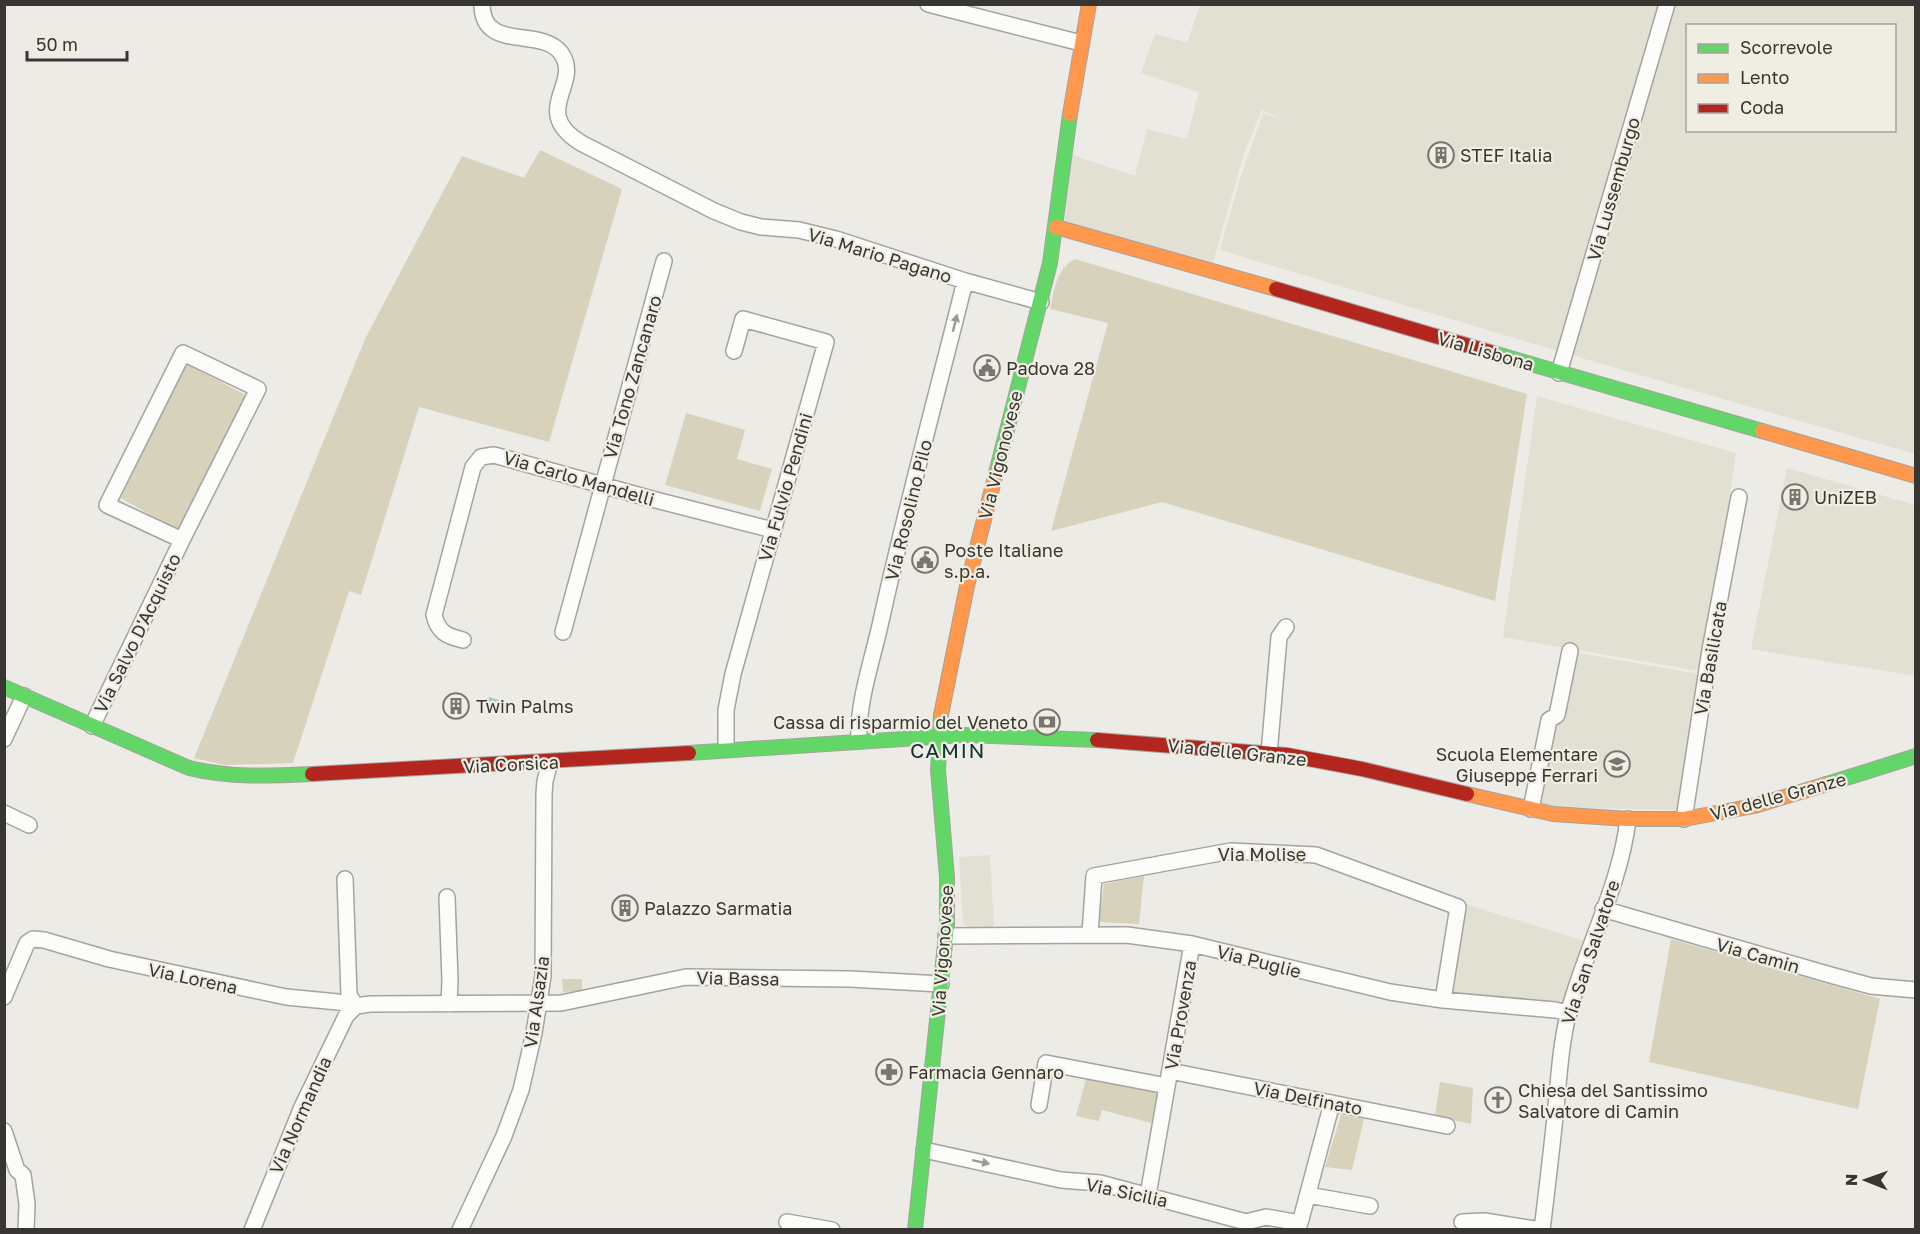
<svg xmlns="http://www.w3.org/2000/svg" width="1920" height="1234" viewBox="0 0 1920 1234" font-family="'Golos Text',sans-serif">
<style>
.built{fill:#e2dfd3;fill-rule:evenodd}
.green{fill:#d7d2bc}
.water{fill:#a7c8ce}
.lines{fill:none;stroke-linecap:round;stroke-linejoin:round}
.street-casing{stroke:#a4a39f;stroke-width:18}
.fast-casing{stroke:#a4a39f;stroke-width:16}
.slow-casing{stroke:#a4a39f;stroke-width:16}
.jam-casing{stroke:#a4a39f;stroke-width:16}
.street{stroke:#fcfcfb;stroke-width:15}
.fast{stroke:#63d668;stroke-width:14}
.slow{stroke:#ff974d;stroke-width:14}
.jam{stroke:#b3261e;stroke-width:14}
.oneway{fill:#9a9996}
.labels{text-anchor:middle;dominant-baseline:central;stroke-width:4.5;stroke-linejoin:round;paint-order:stroke}
.poi-label{font-size:18px;fill:#373632;stroke:#f0ede2;text-anchor:start}
.street-label{font-size:18px;fill:#373632;stroke:#f0ede2}
.quarter-label{font-size:21px;letter-spacing:1.5px;fill:#12303a;stroke:#f0ede2}
</style>
<rect width="100%" height="100%" fill="#ecebe6"/>
<path class="built" d="M1200,5h715v449l-344,-99 -351,-105 20,-71 23,-66 24,8 -25,-11 -18,43 -32,113 -148,-41 8,-70 63,21 12,-47 40,10 12,-47 -58,-19 14,-39 32,9zM1688,26h206v104h-206z
M1537,396l199,57 -31,219 -202,-35z
M1787,468l128,37v171l-164,-27z
M1573,652l131,23 -19,135 -151,-3z
M990,855l4,73 -26,-1 -5,-4 -4,-66z
M1459,902l125,39 -22,68 -109,-13z"/>
<path class="green" d="M540,150l82,39 -73,253 -130,-35 -58,188 -12,-4 -56,172 -69,2 -30,-7 172,-421 96,-181 62,22z
M1075,259l452,135 -32,207 -333,-99 -111,29 57,-208 -58,-14c5,-21 6,-40 25,-50z
M186,363l61,33 -68,136 -58,-34z
M686,413l59,17 -8,29 35,10 -12,42 -95,-26z
M1144,876l-5,48 -40,-2 5,-38z
M1671,939l209,60 -22,110 -209,-47z
M562,979h20v12l-19,1z
M1086,1079l72,14 -7,30 -49,-13 -3,11 -23,-5z
M1440,1082l33,6 -2,36 -36,-8z
M1341,1115l23,4 -12,51 -27,-3z"/>
<path class="water" d="M489,697l19,6 -3,8 -19,-6z"/>
<g class="lines">
<g class="street-casing">
<path id="street" d="M482,4c0,49 59,22 79,49 22,31 -32,58 20,90l133,68 27,11 20,5 38,3 37,9 129,42 76,21
M928,4l153,39
M1559,373l108,-369
M563,632l101,-371
M463,640c-17,-4 -25,-8 -29,-25l39,-148 8,-10 13,-2 158,44 121,31
M92,726l90,-186 76,-151 -75,-36 -76,152 75,35
M4,739l20,-43
M859,741c-2,-38 14,-83 22,-120 25,-114 56,-227 84,-340
M726,749v-39l7,-36 93,-332 -83,-23 -9,32
M1269,754l10,-117 7,-10
M1531,809l18,-89 8,-5 13,-64
M4,813l25,12
M1684,819l26,-169 29,-153
M345,879l4,116 7,11
M447,897l3,84 -1,23
M1603,909l231,67 37,10 45,4
M1090,934l4,-58 137,-25 85,4 142,52 -15,93
M946,936l181,-1 65,9 198,48 53,8 112,10 14,3
M4,997l23,-54 6,-4 11,1 65,19 177,38 52,5 18,4 14,-2 191,-1 125,-26 164,2 91,5
M1170,1071l277,55
M1039,1105l7,-42 121,23
M4,1131l13,39 6,5 4,29 -1,26
M924,1150l137,30 39,3 146,39 20,-5 34,6 32,-120
M1148,1195l44,-251
M1308,1195l62,11
M787,1222l45,8
M1462,1222l22,-1 57,9
M252,1230l50,-123 44,-91 10,-10
M460,1230l44,-94 17,-46 13,-57 9,-57 1,-182 1,-13 5,-19
M1542,1230c5,-41 10,-82 14,-123 3,-32 5,-65 13,-96 17,-63 52,-128 59,-192"/>
</g>
<g class="fast-casing">
<path id="fast" d="M1493,353l269,78
M996,473l54,-210 20,-149
M4,687l185,81c41,10 81,8 123,6
M689,753l275,-18 133,5
M1827,784l89,-28
M915,1230l32,-305v-48l-9,-107 3,-55"/>
</g>
<g class="slow-casing">
<path id="slow" d="M1070,114l19,-110
M1056,227l220,62
M1762,431l154,45
M941,715l26,-129 29,-113
M1467,794l86,20 75,5h56l70,-13 73,-22"/>
</g>
<g class="jam-casing">
<path id="jam" d="M1276,289l217,64
M1097,740l190,15 75,14 105,25
M312,774l377,-21"/>
</g>
<use href="#street" class="street"/>
<use href="#fast" class="fast"/>
<use href="#slow" class="slow"/>
<use href="#jam" class="jam"/>
</g>
<defs><path id="oneway-solid" d="M-6-.8H1V-3.2L6.5 0L1 3.2V.8H-6Z" transform="scale(1.5)"/></defs>
<g class="oneway">
<use href="#oneway-solid" transform="translate(955 323) rotate(-76)"/>
<use href="#oneway-solid" transform="translate(981 1162) rotate(12)"/>
</g>
<defs>
<g id="building-ring" transform="scale(1.35)"><circle r="9.5" fill="#f0ede2" stroke="#767571" stroke-width="1.5"/><path d="M-4-6H4V6H1V3H-1V6H-4ZM-2.5-4.3h1.7v1.8h-1.7ZM.8-4.3h1.7v1.8H.8ZM-2.5-1h1.7V.8h-1.7ZM.8-1h1.7V.8H.8Z" fill="#767571"/></g>
<g id="civic-ring" transform="scale(1.35)"><circle r="9.5" fill="#f0ede2" stroke="#767571" stroke-width="1.5"/><path d="M-.6-6.5H3V-4.5H.6V-3L4-1V1h2V6H-6V1h2V-1L-.6-3ZM-1.2 2.5V6h2.4V2.5Z" fill="#767571"/></g>
<g id="bank-ring" transform="scale(1.35)"><circle r="9.5" fill="#f0ede2" stroke="#767571" stroke-width="1.5"/><path d="M-6-4H6V4H-6ZM0-2.3a2.3 2.3 0 1 0 0 4.6a2.3 2.3 0 1 0 0-4.6Z" fill="#767571"/></g>
<g id="school-ring" transform="scale(1.35)"><circle r="9.5" fill="#f0ede2" stroke="#767571" stroke-width="1.5"/><path d="M0-5L7-2L0 1L-7-2ZM-4 1L0 2.5L4 1V4Q0 6-4 4Z" fill="#767571"/></g>
<g id="pharmacy-ring" transform="scale(1.35)"><circle r="9.5" fill="#f0ede2" stroke="#767571" stroke-width="1.5"/><path d="M-2-6h4v4h4v4h-4v4h-4v-4h-4v-4h4Z" fill="#767571"/></g>
<g id="church-ring" transform="scale(1.35)"><circle r="9.5" fill="#f0ede2" stroke="#767571" stroke-width="1.5"/><path d="M-1.2-6h2.4v3.5h3.3v2.4h-3.3V6h-2.4V-.1h-3.3v-2.4h3.3Z" fill="#767571"/></g>
</defs>
<g fill-rule="evenodd">
<use href="#building-ring" x="1441" y="155"/>
<use href="#civic-ring" x="987" y="368"/>
<use href="#building-ring" x="1795" y="497"/>
<use href="#civic-ring" x="925" y="560"/>
<use href="#building-ring" x="456" y="706"/>
<use href="#bank-ring" x="1047" y="722"/>
<use href="#school-ring" x="1617" y="764"/>
<use href="#building-ring" x="625" y="908"/>
<use href="#pharmacy-ring" x="889" y="1072"/>
<use href="#church-ring" x="1498" y="1100"/>
</g>
<g class="labels">
<g class="poi-label">
<text x="1460" y="155">STEF Italia</text>
<text x="1006" y="368">Padova 28</text>
<text x="1814" y="497">UniZEB</text>
<text x="944" y="550">Poste Italiane<tspan x="944" dy="21">s.p.a.</tspan></text>
<text x="476" y="706">Twin Palms</text>
<text x="1028" y="722" text-anchor="end">Cassa di risparmio del Veneto</text>
<text x="1598" y="754" text-anchor="end">Scuola Elementare<tspan x="1598" dy="21">Giuseppe Ferrari</tspan></text>
<text x="644" y="908">Palazzo Sarmatia</text>
<text x="908" y="1072">Farmacia Gennaro</text>
<text x="1518" y="1090">Chiesa del Santissimo<tspan x="1518" dy="21">Salvatore di Camin</tspan></text>
</g>
<g class="street-label">
<text transform="translate(1613 189) rotate(-74)">Via Lussemburgo</text>
<text transform="translate(880 255) rotate(17)">Via Mario Pagano</text>
<text transform="translate(1486 351) rotate(16)">Via Lisbona</text>
<text transform="translate(632 377) rotate(-74)">Via Tono Zancanaro</text>
<text transform="translate(1000 455) rotate(-76)">Via Vigonovese</text>
<text transform="translate(579 478) rotate(16)">Via Carlo Mandelli</text>
<text transform="translate(785 487) rotate(-74)">Via Fulvio Pendini</text>
<text transform="translate(908 510) rotate(-76)">Via Rosolino Pilo</text>
<text transform="translate(137 633) rotate(-64)">Via Salvo D'Acquisto</text>
<text transform="translate(1710 658) rotate(-80)">Via Basilicata</text>
<text transform="translate(1237 752) rotate(6)">Via delle Granze</text>
<text transform="translate(511 764) rotate(-3)">Via Corsica</text>
<text transform="translate(1778 796) rotate(-15)">Via delle Granze</text>
<text x="1262" y="854">Via Molise</text>
<text transform="translate(942 951) rotate(-86)">Via Vigonovese</text>
<text transform="translate(1590 952) rotate(-72)">Via San Salvatore</text>
<text transform="translate(1758 955) rotate(16)">Via Camin</text>
<text transform="translate(1259 961) rotate(14)">Via Puglie</text>
<text transform="translate(193 978) rotate(12)">Via Lorena</text>
<text transform="translate(738 978) rotate(1)">Via Bassa</text>
<text transform="translate(536 1002) rotate(-82)">Via Alsazia</text>
<text transform="translate(1180 1015) rotate(-80)">Via Provenza</text>
<text transform="translate(1308 1098) rotate(11)">Via Delfinato</text>
<text transform="translate(300 1115) rotate(-66)">Via Normandia</text>
<text transform="translate(1127 1192) rotate(12)">Via Sicilia</text>
</g>
<g class="quarter-label">
<text x="948" y="750">CAMIN</text>
</g>
</g>
<rect width="1920" height="1234" fill="none" stroke="#373632" stroke-width="12"/>
<rect x="1686" y="24" width="210" height="108" fill="#f0ede2" stroke="#a6a49c" stroke-width="1.5"/>
<rect x="1698" y="44" width="30" height="9" fill="#63d668" stroke="#a6a49c" stroke-width="1.5"/>
<text x="1740" y="54" font-size="18" fill="#373632">Scorrevole</text>
<rect x="1698" y="74" width="30" height="9" fill="#ff974d" stroke="#a6a49c" stroke-width="1.5"/>
<text x="1740" y="84" font-size="18" fill="#373632">Lento</text>
<rect x="1698" y="104" width="30" height="9" fill="#b3261e" stroke="#a6a49c" stroke-width="1.5"/>
<text x="1740" y="114" font-size="18" fill="#373632">Coda</text>
<g transform="translate(1866 1180) rotate(271)" stroke="#f0ede2" stroke-width="4.5" paint-order="stroke">
<path d="M0-4.5L10 22L0 15L-10 22Z" fill="#373632"/>
<text y="-9" font-size="16" font-weight="bold" text-anchor="middle" fill="#373632">N</text>
</g>
<path d="M27 51v9h100v-9" fill="none" stroke="#373632" stroke-width="3"/>
<text x="36" y="51" font-size="18" fill="#373632" stroke="#f0ede2" stroke-width="4.5" paint-order="stroke">50 m</text>
</svg>
